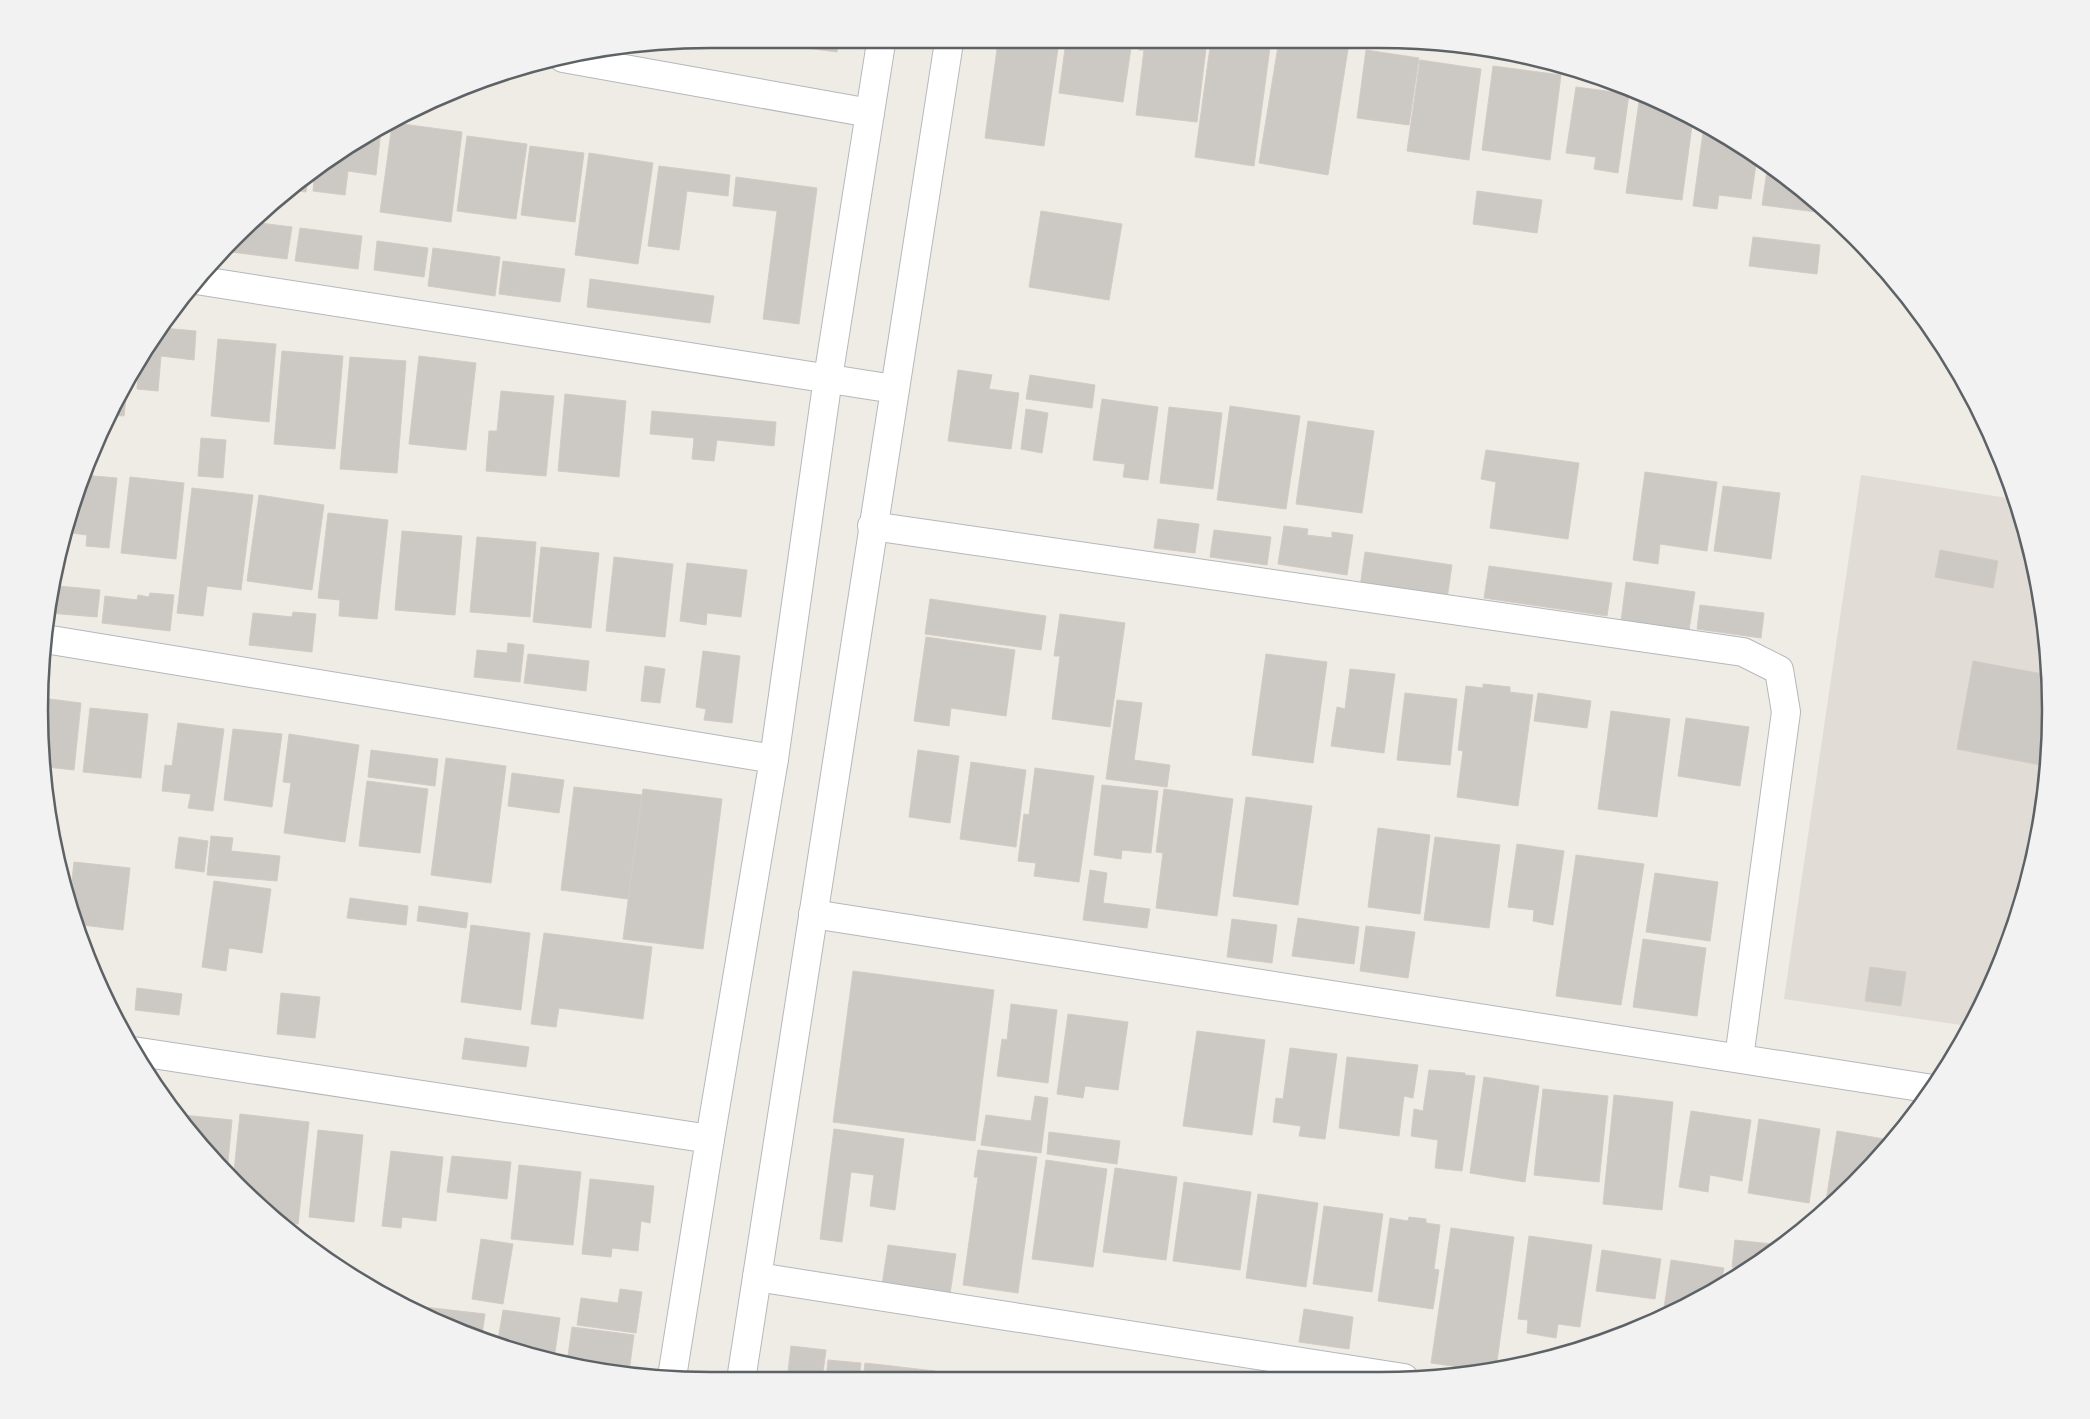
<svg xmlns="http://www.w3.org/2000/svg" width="2090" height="1419" viewBox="0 0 2090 1419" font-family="Figtree,sans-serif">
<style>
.education{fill:#e1dcd6}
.building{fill:#ccc8c4;stroke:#d4cbc3}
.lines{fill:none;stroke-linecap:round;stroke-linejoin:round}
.minor-casing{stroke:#b5b8bb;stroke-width:30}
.tertiary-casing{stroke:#b5b8bb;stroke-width:30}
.minor{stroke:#fff;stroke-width:28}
.tertiary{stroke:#fff;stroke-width:28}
.rim{fill:none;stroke:#5c6265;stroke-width:2.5}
</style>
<rect width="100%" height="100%" fill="#efebe5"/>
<path class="education" d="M1861,475l153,24 24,79 13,131 -13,131 -38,126 -32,60 -184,-27z"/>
<path class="building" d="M1323,39l26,4 -21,132 -69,-12 20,-123z
M1207,40l-10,82 -61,-7 8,-65h-5l1,-9z
M1211,40h60l-17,126 -59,-9z
M1059,41l-15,105 -59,-8 13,-96z
M1066,41h66l-9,61 -64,-9z
M799,43h39l-1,9 -38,-5z
M1366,50l53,8 -10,67 -52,-7z
M1420,60l61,9 -12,91 -62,-9z
M1493,66l68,9 -11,85 -68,-10z
M1576,87l53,7 -11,79 -24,-4 2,-12 -30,-4z
M1640,95l37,13 16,10 -11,82 -56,-7z
M395,123l67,9 -11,90 -71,-10 12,-87z
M1704,125l53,32 -6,42 -32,-4 -2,14 -24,-3z
M381,130l-5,45 -28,-4 -3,24 -32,-4 2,-22 22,-17z
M467,136l60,8 -11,75 -59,-8z
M530,146l54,7 -9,69 -54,-7z
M589,153l64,10 -15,101 -63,-9z
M1768,164l21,13 36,32 -1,4 -62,-8z
M659,166l71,9 -2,21 -41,-5 -8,59 -31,-4z
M308,175l-2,17 -16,-2z
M736,177l81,11 -18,136 -36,-5 14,-108 -44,-5z
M1477,191l65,9 -5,33 -64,-9z
M1041,211l81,13 -13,76 -80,-13z
M252,222l40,5 -5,32 -64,-8 12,-16z
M300,228l62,8 -4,33 -63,-8z
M1753,237l67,8 -3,29 -68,-8z
M377,241l51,7 -4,29 -50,-7z
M1865,247l7,9 -8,-1z
M433,248l67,9 -5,39 -67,-10z
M503,261l62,8 -5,33 -61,-8z
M590,279l124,17 -4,27 -123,-16z
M162,328l34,3 -2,29 -33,-4 -3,35 -21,-2 1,-20z
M218,339l58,5 -7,78 -58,-6z
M282,351l61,5 -8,93 -61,-5z
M419,356l57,7 -10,87 -57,-6z
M350,357l56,4 -9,112 -57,-4z
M958,370l34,5 -3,14 30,4 -8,56 -63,-8z
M1030,375l65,10 -3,23 -66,-9z
M127,389l-3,27 -12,-1z
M501,391l53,5 -8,80 -60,-5 3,-40h8z
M565,394l61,7 -7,76 -61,-6z
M1102,399l56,8 -10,73 -25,-3 2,-13 -32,-4z
M1230,406l70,10 -14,93 -69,-9z
M1169,407l53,6 -9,76 -53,-6z
M1026,409l22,4 -6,40 -21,-4z
M652,411l124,11 -2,24 -57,-6 -3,21 -22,-2 2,-21 -44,-4z
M1308,421l66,10 -12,82 -66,-9z
M201,438l25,2 -3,38 -25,-2z
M1486,450l93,13 -11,76 -78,-11 6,-46 -15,-3z
M1645,472l72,10 -10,69 -47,-7 -2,20 -25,-4z
M82,475l35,3 -8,70 -23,-2 1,-11 -24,-3z
M130,477l54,6 -8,76 -55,-6z
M1723,486l57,7 -9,66 -57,-8z
M192,488l61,7 -12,95 -34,-4 -4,30 -26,-3z
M259,495l65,10 -12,85 -65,-9z
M328,513l60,7 -11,99 -38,-3 1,-16 -22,-2z
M1158,519l41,5 -4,29 -41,-5z
M1284,526l24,3 -1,6 25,3v-6l21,3 -6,40 -69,-11z
M1214,530l57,7 -4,28 -57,-8z
M402,531l60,5 -7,79 -60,-5z
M477,537l59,5 -6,75 -60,-5z
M541,547l58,6 -8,75 -58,-6z
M1940,550l58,11 -5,27 -58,-11z
M1365,552l87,13 -5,34 -87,-12z
M614,557l59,7 -8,73 -59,-6z
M687,563l60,7 -6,47 -34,-4 -1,12 -26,-4z
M1489,566l123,17 -5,33 -123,-18z
M55,576h5l-1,10 41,4 -3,27 -48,-4z
M1626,582l69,10 -6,38 -68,-9z
M150,593l24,2 -4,36 -68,-8 3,-27 32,4 1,-5 11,2z
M930,599l116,17 -5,34 -116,-16z
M1700,605l64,8 -3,25 -64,-9z
M293,612l23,2 -4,38 -63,-7 4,-32 39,4z
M1060,614l65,9 -15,104 -58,-8 8,-63h-6z
M926,637l89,13 -9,66 -55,-8 -2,18 -35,-5z
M508,643l16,2 -4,37 -46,-5 3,-27 30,3z
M703,651l37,5 -8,67 -28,-3 2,-11 -10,-2z
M528,654l61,7 -3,30 -62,-8z
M1266,654l61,8 -14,101 -61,-8z
M1973,661l75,14 3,34 -5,57 -89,-17z
M645,666l20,3 -5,34 -19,-2z
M1350,669l45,5 -11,79 -53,-7 6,-39 8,2z
M1483,684l27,3v5l23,3 -15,111 -61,-9 6,-46 -5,-1 8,-64 17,2z
M1405,693l52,6 -7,66 -53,-5z
M1538,693l53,8 -4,27 -53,-7z
M42,698l39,5 -7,67 -27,-3z
M1117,700l25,3 -8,57 36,5 -3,22 -61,-8z
M90,708l58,6 -7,64 -58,-6z
M1611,711l59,8 -13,98 -59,-8z
M1686,718l63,9 -9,59 -62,-10z
M178,723l46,6 -11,82 -25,-3 3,-14 -29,-3 3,-26 7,1z
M233,729l49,5 -10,73 -48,-7z
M289,734l70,11 -14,97 -61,-9 7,-50 -8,-1z
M371,750l67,9 -3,27 -67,-9z
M918,750l41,6 -9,67 -41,-6z
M446,758l60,8 -15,117 -60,-8z
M971,762l55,8 -10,77 -56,-8z
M1035,768l59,8 -15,106 -45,-6 2,-13 -18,-2 6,-47 5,1z
M512,773l52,7 -5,33 -51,-7z
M367,781l61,8 -8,64 -61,-7z
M1102,785l56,6 -7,62 -29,-3 -1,9 -27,-4z
M574,787l68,8 -14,104 -67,-9z
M643,789l79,10 -19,150 -80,-10z
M1164,789l69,10 -16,117 -61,-8 7,-55 -7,-1z
M1246,797l66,9 -14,99 -65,-9z
M1378,828l52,7 -10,79 -52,-7z
M211,836l22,2 -2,13 49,5 -3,25 -70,-6z
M179,837l29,4 -4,31 -29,-4z
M1435,837l65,8 -11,83 -65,-8z
M1517,844l47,7 -11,74 -20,-4 1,-11 -26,-3z
M1576,855l68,9 -23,141 -65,-9z
M56,856h4l-1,12z
M74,862l56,6 -7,62 -49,-6 -5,-18z
M1090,870l17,3 -4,30 47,6 -3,19 -64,-8z
M1655,873l63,9 -8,59 -64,-9z
M214,881l57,8 -9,64 -33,-5 -3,23 -24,-4z
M350,898l58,8 -2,19 -59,-7z
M419,906l49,7 -2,15 -49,-7z
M1298,918l61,9 -5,37 -62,-8z
M1232,919l45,6 -5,38 -45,-6z
M471,925l59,8 -9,77 -60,-8z
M1366,926l49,6 -7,46 -48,-7z
M544,933l108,14 -9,72 -84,-11 -3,19 -25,-3z
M1643,939l63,9 -9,68 -64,-9z
M1870,967l36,5 -5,34 -36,-5z
M853,971l141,19 -19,151 -142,-19z
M137,988l45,6 -3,21 -44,-5z
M281,993l39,4 -5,41 -38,-4z
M1011,1004l46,6 -9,73 -51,-7 5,-37 5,1z
M1068,1014l60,8 -10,68 -33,-4 -2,12 -26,-4z
M1197,1031l68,9 -13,95 -69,-9z
M465,1038l64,9 -3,20 -64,-8z
M1290,1048l47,6 -12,85 -26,-3 2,-10 -28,-4 3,-24 7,1z
M1347,1057l71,8 -5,33 -9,-2 -5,40 -60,-8z
M1429,1070l36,3v2l10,1 -13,95 -27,-3 3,-28 -27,-4 3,-27 9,2z
M1484,1077l55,9 -14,96 -55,-9z
M1543,1089l65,7 -9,86 -65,-7z
M1614,1095l59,7 -11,108 -59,-6z
M1035,1096l13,2 -7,55 -60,-8 5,-30 45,6z
M1691,1111l60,9 -9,61 -32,-6 -2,17 -29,-5z
M240,1114l69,8 -11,102 -19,-2 -46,-41z
M183,1115l49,5 -5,52z
M1759,1119l61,10 -11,74 -61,-10z
M834,1129l70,10 -9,71 -25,-4 4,-31 -23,-3 -9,70 -22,-3z
M318,1130l45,5 -9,87 -45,-5z
M1837,1131l47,8 -2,11 -27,34 -23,18 -6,-1z
M1049,1132l71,9 -3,23 -70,-10z
M978,1150l59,7 -19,136 -55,-8 15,-108h-4z
M391,1151l52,6 -7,64 -34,-4 -1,11 -19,-2z
M452,1156l59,6 -4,37 -60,-7z
M1046,1160l61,9 -14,98 -61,-8z
M519,1165l62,7 -8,73 -62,-6z
M1115,1168l62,9 -11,83 -63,-8z
M590,1179l64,7 -4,37 -9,-2 -3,30 -26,-3 -1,9 -29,-3z
M1184,1182l67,10 -11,78 -67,-9z
M1258,1194l60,9 -12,84 -60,-9z
M1324,1206l59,8 -11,78 -59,-8z
M1409,1217l17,2v4l14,2 -6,44 5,1 -6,39 -55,-8 12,-83 18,3z
M1451,1228l63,9 -18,132 -16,1 -49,-7z
M1529,1236l63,9 -12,82 -22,-3 -2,14 -29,-5 1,-13 -10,-1z
M481,1239l32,5 -10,60 -31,-5z
M1735,1240l46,5 -31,24 -18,-2z
M888,1245l68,9 -6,40 -68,-9z
M1602,1250l59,9 -6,40 -59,-8z
M1671,1260l53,8 -3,16 -58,31z
M620,1289l22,3 -6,41 -59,-8 4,-27 37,5z
M397,1301l19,3 -1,8 -2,-1z
M424,1307l61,7 -3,21 -59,-20z
M1304,1309l49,8 -4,32 -50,-7z
M503,1310l57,8 -6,41 -56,-19z
M572,1327l62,8 -5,37 -50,-5 -12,-4z
M791,1346l35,4 -4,30h-35z
M828,1360l33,3 -2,17h-33z
M865,1363l70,8 -1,9h-71z"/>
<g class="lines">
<g class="minor-casing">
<path id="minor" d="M563,58l307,55
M196,280l698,109
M872,526l871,126 36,18 7,42 -47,346
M45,639l729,120
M813,914l1120,175
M133,1051l577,88
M757,1277l647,101"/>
</g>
<g class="tertiary-casing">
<path id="tertiary" d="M672,1377l38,-238 64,-380 54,-381 53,-335
M741,1380l208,-1338"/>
</g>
<use href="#minor" class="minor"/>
<use href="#tertiary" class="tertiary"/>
</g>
<path d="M0 0H2090V1419H0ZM710 48H1380A662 662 0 0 1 2042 710V710A662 662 0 0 1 1380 1372H710A662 662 0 0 1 48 710V710A662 662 0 0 1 710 48Z" fill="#f2f2f3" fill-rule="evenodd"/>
<path class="rim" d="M710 48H1380A662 662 0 0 1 2042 710V710A662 662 0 0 1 1380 1372H710A662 662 0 0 1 48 710V710A662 662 0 0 1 710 48Z"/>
</svg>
